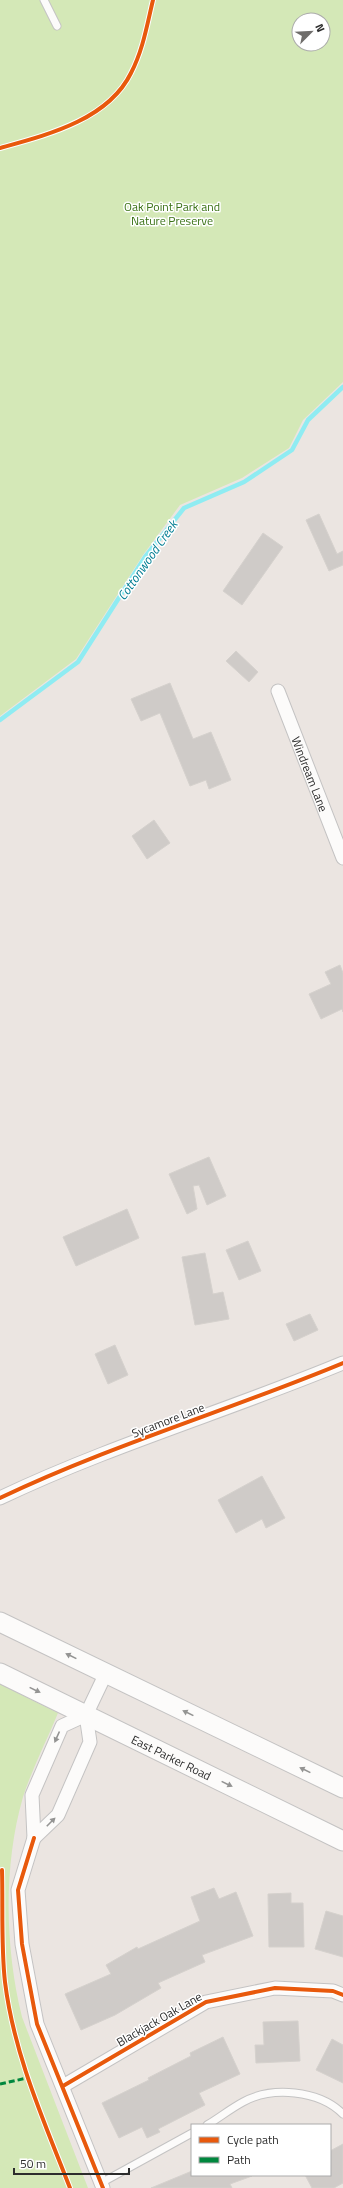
<svg xmlns="http://www.w3.org/2000/svg" width="343" height="2188" viewBox="0 0 343 2188" font-family="'Titillium Web',sans-serif">
<style>
.green{fill:#d4e8b7;fill-rule:evenodd}
.lines{fill:none;stroke-linecap:round;stroke-linejoin:round}
.stream{stroke:#8fecf2;stroke-width:4.5}
.building{fill:#cfcbc8;stroke:#d5d1cd}
.service-casing{stroke:#c4c3c3;stroke-width:9}
.minor-casing{stroke:#c4c3c3;stroke-width:15}
.secondary-casing{stroke:#c4c3c3;stroke-width:21}
.service{stroke:#fcfbfa;stroke-width:7}
.minor{stroke:#fcfbfa;stroke-width:13}
.secondary{stroke:#fcfbfa;stroke-width:19}
.quiet{stroke:#00873e;stroke-width:3;stroke-dasharray:6 3;stroke-linecap:butt}
.cycleway-casing{stroke:#fff;stroke-width:6}
.cycleway{stroke:#e8590c;stroke-width:4}
.oneway{fill:#949493}
.labels{text-anchor:middle;dominant-baseline:central;stroke-width:3;stroke-linejoin:round;paint-order:stroke}
.park-label{font-size:12px;fill:#397114;stroke:#fff}
.street-label{font-size:12px;fill:#2c2c2c;stroke:#fff}
.water-label{font-size:13px;font-style:italic;fill:#037e93;stroke:#fff}
</style>
<rect width="100%" height="100%" fill="#ebe5e1"/>
<path class="green" d="M0,0h343v382l-40,38 -14,28 -47,30 -62,27 -37,50 -67,104 -76,57zM299,20h24v24h-24z
M0,1684l58,29c-11,27 -26,56 -35,84 -20,69 -18,152 -1,220l66,171h-88z"/>
<g class="lines">
<path class="stream" d="M0,720l78,-58 67,-105 39,-49 60,-26 48,-32 16,-30 35,-33"/>
</g>
<path class="building" d="M319,514l18,40 6,-3v14l-14,6 -23,-51z
M263,533l20,14 -41,58 -19,-14z
M236,651l22,21 -9,10 -23,-21z
M170,683l23,56 18,-7 20,48 -22,9 -3,-9 -16,6 -30,-73 -19,8 -10,-22z
M154,820l16,23 -23,16 -15,-23z
M340,965l3,8v39l-1,-3 -21,10 -12,-25 22,-10 -6,-12z
M209,1157l17,39 -19,9 -8,-20 -6,1 4,23 -10,5 -18,-40z
M127,1209l12,29 -63,28 -13,-29z
M248,1241l13,30 -22,9 -13,-30z
M205,1253l8,41 10,-2 6,27 -34,6 -13,-68z
M310,1314l8,16 -24,11 -8,-17z
M115,1345l13,30 -20,9 -13,-30z
M262,1476l23,42 -19,10 -4,-9 -26,14 -18,-33z
M214,1888l5,11 17,-7 17,44 -51,19 3,7 -47,21 3,5 -46,27 -34,15 -16,-36 46,-20 -5,-9 31,-18 1,2 62,-28 -9,-24z
M291,1893v10h12l1,44h-35l-1,-53z
M326,1911l17,5v41l-28,-8z
M298,2021l2,40 -44,2 -1,-18h9l-1,-23z
M223,2037l17,37 -41,19 6,12 -47,24 2,3 -13,6 -5,-11 -23,11 -17,-35 47,-23 -1,-2 43,-22 -1,-3z
M332,2039l11,6v38l-27,-13z
M343,2144v39l-9,5h-22l-7,-13h25v-24z
M192,2171v4l60,1 -22,8 2,4h-81z"/>
<g class="lines">
<g class="service-casing">
<path id="service" d="M44,0l13,26
M207,2125c12,-7 23,-16 36,-23 29,-16 76,-12 100,12
M101,2183l91,-50"/>
</g>
<g class="minor-casing">
<g id="minor">
<path id="s1" d="M278,691l65,167"/>
<path d="M0,1498c111,-53 230,-88 343,-135"/>
<path d="M86,1715l-24,11 -30,69 2,43 24,-23 32,-73 -4,-27 20,-42"/>
<path d="M34,1838l-16,52 4,54 15,80 66,164"/>
<path d="M63,2086l143,-84 69,-14 58,3 10,4"/>
</g>
</g>
<g class="secondary-casing">
<g id="secondary">
<path d="M0,1622l343,166"/>
<path id="s2" d="M0,1673l343,168"/>
</g>
</g>
<use href="#service" class="service"/>
<use href="#minor" class="minor"/>
<use href="#secondary" class="secondary"/>
<path class="quiet" d="M0,2084l27,-6"/>
<g class="cycleway-casing">
<path id="cycleway" d="M0,148c47,-13 108,-28 131,-75 12,-23 16,-48 22,-73
M0,1498c111,-53 230,-88 343,-135
M34,1838l-16,52 4,54 15,80 66,164
M2,1870c1,35 -1,78 3,112 9,73 39,139 65,206
M63,2086l143,-84 69,-14 58,3 10,4"/>
</g>
<use href="#cycleway" class="cycleway"/>
</g>
<defs><path id="oneway-solid" d="M-6-.8H1V-3.2L6.5 0L1 3.2V.8H-6Z"/></defs>
<g class="oneway">
<use href="#oneway-solid" transform="translate(71 1656) rotate(-154)"/>
<use href="#oneway-solid" transform="translate(35 1690) rotate(26)"/>
<use href="#oneway-solid" transform="translate(188 1713) rotate(-154)"/>
<use href="#oneway-solid" transform="translate(57 1737) rotate(114)"/>
<use href="#oneway-solid" transform="translate(305 1770) rotate(-154)"/>
<use href="#oneway-solid" transform="translate(227 1784) rotate(26)"/>
<use href="#oneway-solid" transform="translate(51 1822) rotate(-45)"/>
</g>
<g class="labels">
<g class="park-label">
<text x="172" y="206">Oak Point Park and<tspan x="172" dy="14">Nature Preserve</tspan></text>
</g>
<g class="street-label">
<text stroke="none"><textPath href="#s1" startOffset="89">Windream Lane</textPath></text>
<text transform="translate(168 1420) rotate(-21)">Sycamore Lane</text>
<text stroke="none"><textPath href="#s2" startOffset="191">East Parker Road</textPath></text>
<text transform="translate(159 2019) rotate(-30)">Blackjack Oak Lane</text>
</g>
<g class="water-label">
<text transform="translate(147 560) rotate(-55)">Cottonwood Creek</text>
</g>
</g>
<rect x="191" y="2124" width="140" height="52" fill="#ffffff" stroke="#ababab"/>
<rect x="199" y="2137" width="20" height="6" fill="#e8590c" stroke="#ababab"/>
<text x="227" y="2144" font-size="12" fill="#2c2c2c">Cycle path</text>
<rect x="199" y="2157" width="20" height="6" fill="#00873e" stroke="#ababab"/>
<text x="227" y="2164" font-size="12" fill="#2c2c2c">Path</text>
<g transform="translate(311 32) rotate(66)"><circle r="19" fill="#ffffff" stroke="#ababab"/>
<path d="M0-3L7 15L0 10L-7 15Z" fill="#6f6d6b"/>
<text y="-6" font-size="11" font-weight="bold" text-anchor="middle" fill="#2c2c2c">N</text>
</g>
<path d="M14 2168v6h115v-6" fill="none" stroke="#2c2c2c" stroke-width="2"/>
<text x="20" y="2168" font-size="12" fill="#2c2c2c" stroke="#ffffff" stroke-width="3" paint-order="stroke">50 m</text>
</svg>
